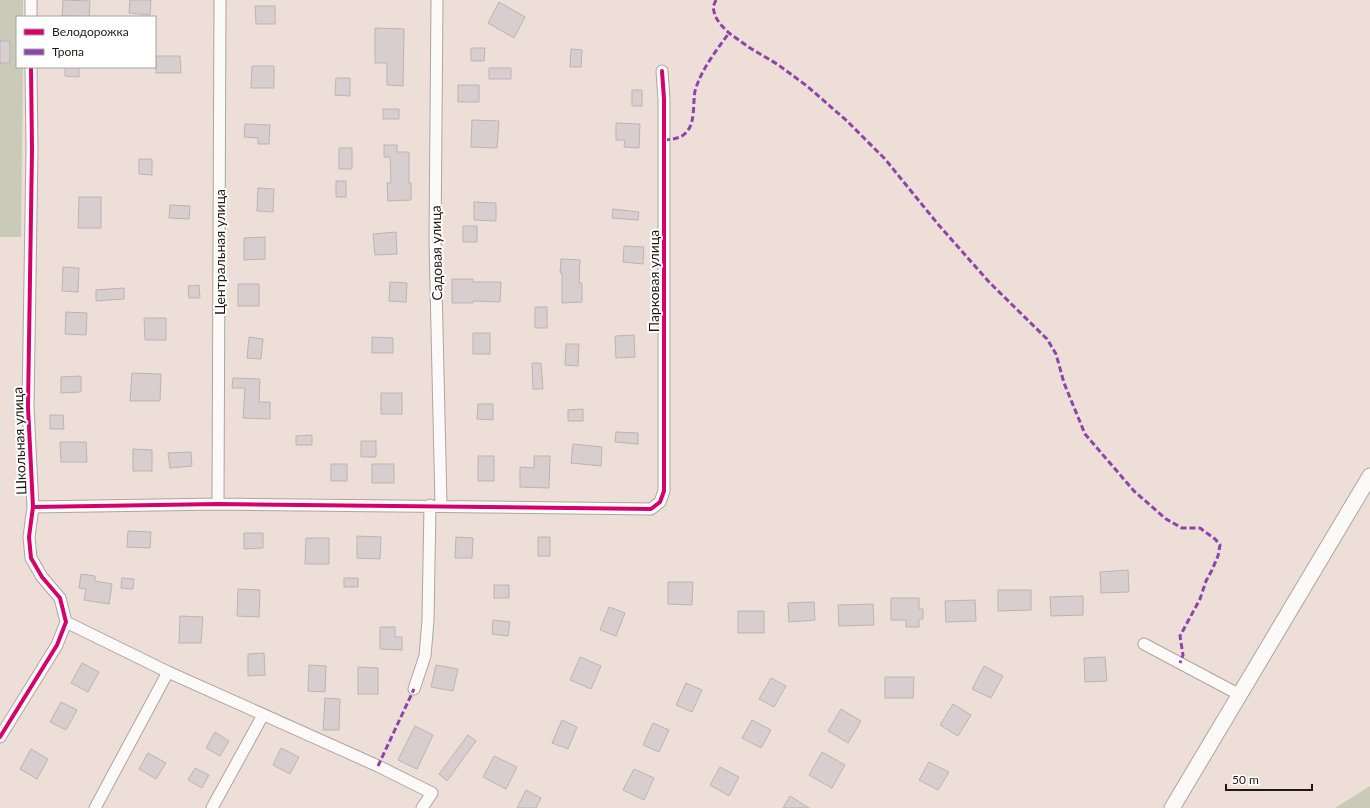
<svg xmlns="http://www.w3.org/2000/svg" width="1370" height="808" viewBox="0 0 1370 808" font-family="Lato,sans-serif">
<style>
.green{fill:#cacab9}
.forest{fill:#c9cab7}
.building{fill:#d8ced0;stroke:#bcb3b3}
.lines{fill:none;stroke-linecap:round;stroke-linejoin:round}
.minor-casing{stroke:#afa59f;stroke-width:13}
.secondary-casing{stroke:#afa59f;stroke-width:17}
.minor{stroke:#fcfaf9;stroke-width:11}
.secondary{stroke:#fcfaf9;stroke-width:15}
.quiet{stroke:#8e44ad;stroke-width:3;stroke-dasharray:6 3;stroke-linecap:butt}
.cycleway-casing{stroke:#fff;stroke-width:6}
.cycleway{stroke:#d6006c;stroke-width:4}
.labels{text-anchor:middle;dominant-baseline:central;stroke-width:4;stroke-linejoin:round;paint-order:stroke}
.street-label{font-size:14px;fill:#201813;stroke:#fff}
</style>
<rect width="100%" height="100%" fill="#eddfd7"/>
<path class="green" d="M0,0h23v17h-6v50h6l-2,170h-21z"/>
<path class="forest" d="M1370,786v22h-35z"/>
<path class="building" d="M63,0l27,1 -1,16 -27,-1z
M130,0h21l-1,15 -21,-2z
M499,2l26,15 -11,21 -26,-15z
M255,6h20v18h-19z
M375,28l29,1 -1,57 -16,-1v-22h-12z
M0,41h10v22h-10z
M471,48h14l-1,13h-13z
M571,49l11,1 -1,17h-11z
M156,56h24l1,17h-25z
M252,66h22v22h-23z
M65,67h14v10l-14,-1z
M489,68h22v11h-22z
M336,78h14v18l-15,-1z
M458,85h21v17h-21z
M632,90h10v16h-10z
M383,109h16v10h-16z
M472,120l27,1 -2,27 -26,-1z
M616,123l24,1 -1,24 -15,-1 1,-7h-9z
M245,124l25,1 -1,19h-11v-6l-14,-1z
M384,145h13v7h12v31h2v17l-23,1 -1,-18h4l-1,-26h-6z
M339,148h13v21h-13z
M139,159h13v16l-13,-1z
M336,181h10v16h-10z
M258,188l16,1 -1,23 -16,-1z
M79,197h22v31h-23z
M474,202l22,1v18l-22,-1z
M170,205l20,1 -1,13 -20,-1z
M613,209l26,3 -1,8 -26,-2z
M463,226h14v16h-14z
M396,232l1,22 -22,1 -2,-21z
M265,237v22l-21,1v-22z
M624,246l20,1 -1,17 -20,-2z
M561,259l19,1 -1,23h3v19l-20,1v-30h-2z
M63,267l16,1 -1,24 -16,-1z
M452,279h21v3h28l-1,20 -27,-1v2h-21z
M390,282l17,1 -1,19 -17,-1z
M238,284h21v22h-21z
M199,285l1,13h-11l-1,-12z
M124,288v11l-28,2v-11z
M535,307h12v21h-12z
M66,312l21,1 -1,22 -21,-1z
M144,318h22v22h-21z
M473,333h17v21h-17z
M634,335l1,22 -19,1 -1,-22z
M249,337l14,2 -2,20 -14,-1z
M372,337l21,1v15h-21z
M566,344h13l-1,22 -13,-1z
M532,363h9l2,26h-10z
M132,373l29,1 -1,27h-30z
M81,376v16l-20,1v-16z
M233,378l27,1 -1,23h11v17l-27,-1 2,-30h-13z
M381,393h21v21h-21z
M478,404h15v16l-16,-1z
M583,409v12h-15v-11z
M50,415h13l1,14h-14z
M616,432l22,1v11l-23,-2z
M312,435v10h-16v-9z
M361,441h15v16h-15z
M60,442h26l1,20h-26z
M573,444l29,3 -1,19 -30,-3z
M133,449l19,1v21h-19z
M191,452l1,14 -22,2 -2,-15z
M478,456h16v25h-16z
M534,456h16l-1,32 -29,-1v-20l14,1z
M331,464h16v17h-16z
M372,464h22v19h-22z
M128,531l23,1 -1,16 -23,-1z
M244,533h19v15l-19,1z
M357,536l24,1 -1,22 -23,-1z
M456,537l17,1 -1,20h-17z
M538,537h12v19h-12z
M306,538h23v26h-24z
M1128,570l1,22 -28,1 -1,-21z
M81,574l14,2v5l17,3 -3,20 -25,-4 2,-11 -7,-1z
M122,578l12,1 -1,10 -12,-1z
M344,578h14v9h-14z
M668,582h25l-1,23 -24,-1z
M494,585h15v13h-15z
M238,589l22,1 -1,27 -22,-1z
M998,590h33v20l-33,1z
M1083,596v19l-32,1 -1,-19z
M891,598h28v11h4v10h-4v8h-13v-7h-15z
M975,600l1,21 -30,1 -1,-21z
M814,602l1,18 -26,2 -1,-19z
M873,604l1,21 -35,1 -1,-21z
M609,607l16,6 -9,23 -16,-6z
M738,611h26v22h-26z
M180,616l23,1 -2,26h-22z
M493,620l17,2 -2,14 -16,-2z
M380,627h15v10h7v13l-22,-1z
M264,653l1,22 -17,1v-22z
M580,657l21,9 -10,23 -21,-9z
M1105,657l2,24 -22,1 -1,-24z
M82,663l17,9 -11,20 -17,-9z
M309,665l17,1 -1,26 -17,-1z
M436,665l22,4 -5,22 -22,-4z
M984,666l19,10 -12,22 -19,-9z
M358,667l20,1v26h-20z
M885,677h29l-1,21h-28z
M771,678l15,8 -12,21 -15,-8z
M686,683l16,7 -10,22 -16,-7z
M325,698l15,1 -1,31h-16z
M61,702l16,8 -11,20 -16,-8z
M953,704l18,11 -13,21 -18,-11z
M841,709l20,12 -13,22 -20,-12z
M562,720l15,7 -9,22 -16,-6z
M752,720l19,10 -10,18 -19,-10z
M653,723l16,7 -10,22 -16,-7z
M415,726l18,9 -16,34 -19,-9z
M215,732l14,9 -9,15 -14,-8z
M468,735l8,6 -29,40 -8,-7z
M281,748l18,9 -9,17 -17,-9z
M31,749l17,10 -11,20 -17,-10z
M822,752l23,13 -13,23 -23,-13z
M148,753l18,10 -10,16 -17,-10z
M494,756l23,11 -11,22 -23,-12z
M929,762l20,10 -11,18 -19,-10z
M720,767l19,10 -10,19 -19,-11z
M195,768l14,7 -7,13 -14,-8z
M634,769l20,9 -10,22 -21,-10z
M526,790l15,8 -5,10h-19z
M790,796l19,12h-26z"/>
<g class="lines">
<g class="minor-casing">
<path id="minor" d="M31,0v17
M437,0l-2,241 6,264
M218,504l2,-504
M33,507l185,-3 433,5 9,-7 4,-11v-392l-2,-28
M66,622l102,50 -73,136
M1144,644l96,51
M168,672l210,94 54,27 -10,15
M414,689l11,-33 3,-36 2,-115
M0,737l57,-92 9,-23 -6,-24 -18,-21 -11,-19 -2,-21 4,-30 -5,-100 4,-257 -1,-83
M212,808l51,-93"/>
</g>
<g class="secondary-casing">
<path id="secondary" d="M1172,808l198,-332"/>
</g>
<use href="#minor" class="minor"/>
<use href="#secondary" class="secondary"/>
<path class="quiet" d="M716,0l-3,7 2,9 5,8 9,9 21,15 27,16 30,22 40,35 38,38 52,64 53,60 57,56 9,15 8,29 21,51 49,57 32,28 16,9h18l15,11 5,6 -2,11 -6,14 -6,11 -6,18 -20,37 3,19 -3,8
M664,140c9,-1 18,-1 24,-10 7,-8 5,-29 7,-39 6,-21 21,-40 34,-58
M378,766l36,-77"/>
<g class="cycleway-casing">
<path id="cycleway" d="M33,507l185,-3 433,5 9,-7 4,-11v-392l-2,-28
M0,737l57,-92 9,-23 -6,-24 -18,-21 -11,-19 -2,-21 4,-30 -5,-100 4,-257 -1,-83"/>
</g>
<use href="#cycleway" class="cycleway"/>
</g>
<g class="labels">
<g class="street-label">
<text transform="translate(219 252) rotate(-90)">Центральная улица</text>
<text transform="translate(436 253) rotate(-91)">Садовая улица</text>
<text transform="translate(653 281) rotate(-90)">Парковая улица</text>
<text transform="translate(19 441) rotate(-92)">Школьная улица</text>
</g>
</g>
<rect x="16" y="16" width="140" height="52" fill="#ffffff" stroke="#a6a3a1"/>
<rect x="24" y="29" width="20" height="6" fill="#d6006c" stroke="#a6a3a1"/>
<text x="52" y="36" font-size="12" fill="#201813">Велодорожка</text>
<rect x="24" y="49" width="20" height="6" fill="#8e44ad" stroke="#a6a3a1"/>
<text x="52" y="56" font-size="12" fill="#201813">Тропа</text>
<path d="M1226 784v6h86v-6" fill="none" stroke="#201813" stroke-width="2"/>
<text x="1232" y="784" font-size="12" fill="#201813" stroke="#ffffff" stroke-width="3" paint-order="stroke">50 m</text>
</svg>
